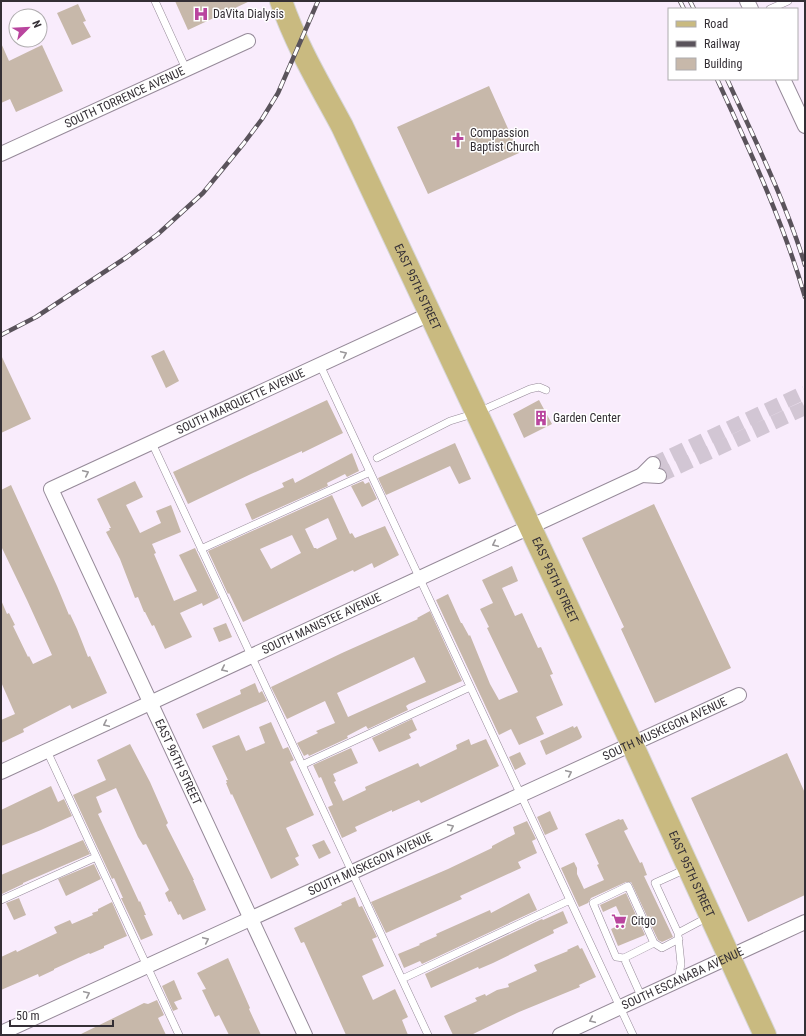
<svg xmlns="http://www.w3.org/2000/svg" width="806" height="1036" viewBox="0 0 806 1036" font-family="'Roboto Condensed',sans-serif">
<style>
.building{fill:#c7b8aa;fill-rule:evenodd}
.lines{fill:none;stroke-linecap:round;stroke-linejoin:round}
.minor-tunnel{stroke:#d2c6d4;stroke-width:14;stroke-dasharray:14 7;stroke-linecap:butt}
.service-casing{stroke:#968a99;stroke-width:8}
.minor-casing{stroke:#968a99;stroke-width:16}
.primary-casing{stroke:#d6d5d7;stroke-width:24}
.service{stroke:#fff;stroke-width:7}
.minor{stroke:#fff;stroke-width:14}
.primary{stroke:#c9ba80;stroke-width:22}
.rail-casing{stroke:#5a535b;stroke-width:4.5}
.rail{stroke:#fff;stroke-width:3;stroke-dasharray:9;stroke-linecap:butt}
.oneway{stroke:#9a979a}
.labels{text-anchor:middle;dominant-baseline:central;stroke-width:3;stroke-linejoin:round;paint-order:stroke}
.poi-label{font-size:12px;fill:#342f35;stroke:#fff;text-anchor:start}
.street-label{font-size:12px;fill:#342f35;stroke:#fff}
</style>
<rect width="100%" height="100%" fill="#f9ecfc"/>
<path class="building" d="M175,1h75l-62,29z
M78,4l8,17 -3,1 8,15 -19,8 -15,-32z
M1,43l8,18 33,-16 21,46 -47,21 -6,-13 -9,4z
M489,86l30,67 -91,41 -31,-67z
M164,350l15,31 -13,7 -15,-32z
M1,355l30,64 -30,14z
M327,400l16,33 -41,20v-2l-51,23 -63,30 -15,-32z
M539,400l13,24 -28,14 -11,-24z
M455,443l16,36 -12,5 -9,-18 -64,29 -8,-17z
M352,453l7,18 -12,6 -2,-3 -18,9 1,3 -76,34 -7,-16 39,-17 -2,-4 11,-5 2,5z
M135,481l8,16 -17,8 14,28 21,-10 -5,-12 15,-6 10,27 -29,12 4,9 -2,1 20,47 23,-10 -18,-36 16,-7 24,50 -16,8 -1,-3 -22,10 12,24 -27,12 -11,-24 -2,1 -7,-14h-1l-6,-15 -3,1 -15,-39 -14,-27 4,-2 -1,-2h2l-14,-29z
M363,481l2,3 4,-2 8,17 -15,8 -11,-21z
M11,485l46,101 12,29 1,-1 7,15 11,28 2,-1 17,37 -35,16 -2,-4 -47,24 1,3 -23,11v-23l14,-6 -14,-32v-82l6,14 2,-1 6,12 -2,1 15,31 1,-1 4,8 19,-9 -25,-55 -26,-54v-56z
M332,495l18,39 2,-1 3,5 30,-12 14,29 -25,13 -2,-5 -18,9 -1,-2 -110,52 -14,-29 -1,1 -20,-43zM328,518l9,21 -20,10 -1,-1h-2l-9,-19zM292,535l9,18 -30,16 -11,-20z
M654,504l77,164 -76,35 -34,-74 3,-2 -42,-89z
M512,566l6,15 -16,7 13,28 7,-3 16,35 3,-1 12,27 -3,1 13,30 -27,12 8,17 -25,11 -8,-16 -12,6 -63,-135 12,-6 13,29h1l7,13 1,-1 20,49 9,16 19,-8 -31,-64 2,-1 -9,-18 13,-6 -11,-23z
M430,611l32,70 -53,23 -3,2 2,4 -40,19 -2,-3 -19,10 1,2 -39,18 -1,-2 -4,2 -7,-13 21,-10 -2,-2 19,-8 -10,-22 -38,18 -16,-32 71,-34 76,-34 -1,-1zM414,657l12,25 -78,35 -11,-24z
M226,623l6,14 -13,5 -6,-14z
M255,683l4,10 3,-2 5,10 -64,28 -7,-15 45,-20 -1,-4z
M412,719l5,11 -8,4 2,4 -32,14 -7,-14z
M271,722l12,27 5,-2 6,13 -4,2 24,53 -28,13 13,28 -4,2 4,7 -28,14 -38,-83 -1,-2 -1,1 -5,-12h1l-1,-3h2l-16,-34 27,-11 7,16 19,-8 -6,-16z
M573,726l1,2 3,-2 5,11 -2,2 -34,16 -6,-14z
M469,739l2,6 15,-6 13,27 -78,37 -2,-3 -27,12v-2l-37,17 2,4 -15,7 -14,-31 5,-2 -12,-28 -2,1 -6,-13 38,-17 7,15 -25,11 3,7 -2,1 9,19 23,-11 -1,-3 53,-24 2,4 37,-18 -1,-4z
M130,744l20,38 18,41 -2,2 28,55h-1l13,30 -23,10 -3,-6 -2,1 -7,-14 -2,1 -4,-9 4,-3 -23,-46 -3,1 -5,-8 -22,-49 -20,9 6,15 -4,2 41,88 1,-1 6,14h-2l9,20 -12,5 -20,-42h2l-9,-20 -2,1 -39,-84 33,-15 -9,-20z
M520,752l6,12 -11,6 -6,-13z
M787,753l18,40v102l-57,27 -57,-124z
M51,786l7,16 6,-3 8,17 -31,14 -40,16v-36z
M550,811l8,18 -13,6 -8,-18z
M619,819l1,1 3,-1 5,10 -4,2 16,32 2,-1 5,13 -3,1 29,61 -11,5 -4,-2 -27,-58h-5l-35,16 -3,5 -9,4 -18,-39 13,-6 3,6v6l7,15 20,-9 -7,-15 2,-1 -14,-30z
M527,821l9,18 -4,2 5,12 -19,9 3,6 -61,28 2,3 -76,34 -15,-31 77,-33 44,-21v-2l23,-12 -2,-7z
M83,840l7,14 -67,29v1l-21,10 -1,-3v-16z
M324,840l7,13 -12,6 -7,-14z
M94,864l7,15 -35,17 -8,-17z
M529,893l8,17 -115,54 -2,-3 -16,7 -6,-14 22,-9 -1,-1 18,-8 -1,-2 54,-24 1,3z
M626,893l19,42 -27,11 -7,-17 13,-6 -8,-17 -13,6 -3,-7z
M355,897l4,10 3,-1 15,31 -5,2 12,27 -22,10 11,24 22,-11 13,28 -6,3 6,15h-62l-42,-93 -3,1 -7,-15 48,-23 -1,-2z
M19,898l7,17 -12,5 -8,-17z
M112,902l15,34 -23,10v2l-14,6 -1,-1 -35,16v1l-15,7 -1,-3 -37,16v-33l15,-7 1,2 40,-19 -3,-6 16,-7 2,4 21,-9 -1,-2 6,-2v-2z
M563,911l5,12 -15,7 1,3 -61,30 -14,6 -1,-2 -47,21 -6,-14 117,-55 1,1z
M578,945l2,4 2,-1 14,29 -17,8 1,2 -61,25 -48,23h-18l-9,-19 33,-15 -2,-3 10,-4 1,2 11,-6 12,-3 -1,-3 29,-13 -3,-6 34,-14 -1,-1z
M228,958l22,50 -1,1 12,26h-32l-10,-20 -4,2 -13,-27 4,-1 -9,-16z
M174,980l8,19 -8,3 4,7 -5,2 -11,-25z
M157,1000l7,15 -6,3 8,17h-87l55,-27 10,-5 4,1z"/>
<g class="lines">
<path class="minor-tunnel" d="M653,464l152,-72
M659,476l146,-68"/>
<g class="service-casing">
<path id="service" d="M155,1l31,68
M770,9l18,-8
M320,365l313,670
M152,443l276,592
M377,458l73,-37 26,-8 54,-24 9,-2 7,3
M201,549l169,-77
M47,751l132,284
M302,765l168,-78
M686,869l-31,14 23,50 30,-16
M1,900l95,-43
M624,958l-8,-1 -23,-54 35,-17 26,57
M402,979l168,-79
M678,980l3,-16 -3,-29
M642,998l-18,-40 30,-15 8,5 17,-9"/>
</g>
<g class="minor-casing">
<g id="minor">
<path d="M747,1l4,8"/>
<path d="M783,79l22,47"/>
<path id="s1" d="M1,154l247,-113"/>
<path d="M642,475l17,1"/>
<path id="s2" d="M1,772l641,-297 11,-11"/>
<path id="s3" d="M1,1033l738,-338"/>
<path id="s4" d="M305,1035l-254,-546 379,-175"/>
<path id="s5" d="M560,1035l245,-113"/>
</g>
</g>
<g class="primary-casing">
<g id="primary">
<path id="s6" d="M281,1c15,44 39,84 61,125l290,618 133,291"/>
</g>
</g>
<use href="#service" class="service"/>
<use href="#minor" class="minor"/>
<use href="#primary" class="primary"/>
<g class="rail-casing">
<path id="rail" d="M680,1l4,8
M690,1l4,8
M717,79c33,72 66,142 88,218
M727,79c28,61 58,121 78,186
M1,335l35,-18 91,-60 31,-23 45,-41 41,-50 18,-24 16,-26 40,-92"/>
</g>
<use href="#rail" class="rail"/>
</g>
<defs><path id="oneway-chevron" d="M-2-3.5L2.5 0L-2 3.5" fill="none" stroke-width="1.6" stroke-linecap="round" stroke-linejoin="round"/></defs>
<g class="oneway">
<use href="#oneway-chevron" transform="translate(344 354) rotate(-25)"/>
<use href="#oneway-chevron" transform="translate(86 473) rotate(-25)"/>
<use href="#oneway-chevron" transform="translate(495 544) rotate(155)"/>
<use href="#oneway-chevron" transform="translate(224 669) rotate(155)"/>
<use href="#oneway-chevron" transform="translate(106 724) rotate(155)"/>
<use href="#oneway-chevron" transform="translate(569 773) rotate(-25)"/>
<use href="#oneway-chevron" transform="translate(451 827) rotate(-25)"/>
<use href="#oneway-chevron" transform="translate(206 940) rotate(-25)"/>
<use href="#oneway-chevron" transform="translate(87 994) rotate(-25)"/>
<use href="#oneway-chevron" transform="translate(592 1020) rotate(155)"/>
</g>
<defs>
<g id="hospital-bare" transform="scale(1.2)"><path d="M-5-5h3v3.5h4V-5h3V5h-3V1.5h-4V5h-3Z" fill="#b9459e" stroke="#fff" stroke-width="2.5" paint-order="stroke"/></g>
<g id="church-bare" transform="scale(1.2)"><path d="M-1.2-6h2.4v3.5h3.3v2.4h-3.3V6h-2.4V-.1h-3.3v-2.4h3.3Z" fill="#b9459e" stroke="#fff" stroke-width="2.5" paint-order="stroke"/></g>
<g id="building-bare" transform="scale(1.2)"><path d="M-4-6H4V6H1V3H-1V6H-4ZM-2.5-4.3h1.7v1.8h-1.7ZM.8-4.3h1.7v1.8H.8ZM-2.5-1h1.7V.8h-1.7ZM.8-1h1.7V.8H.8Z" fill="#b9459e" stroke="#fff" stroke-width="2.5" paint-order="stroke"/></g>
<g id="supermarket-bare" transform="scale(1.2)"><path d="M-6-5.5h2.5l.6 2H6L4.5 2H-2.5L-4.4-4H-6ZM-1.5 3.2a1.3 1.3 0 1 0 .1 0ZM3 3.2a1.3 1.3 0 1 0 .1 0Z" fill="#b9459e" stroke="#fff" stroke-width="2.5" paint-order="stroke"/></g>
</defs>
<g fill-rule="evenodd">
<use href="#hospital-bare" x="201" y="14"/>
<use href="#church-bare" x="458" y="140"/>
<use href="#building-bare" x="541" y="418"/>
<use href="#supermarket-bare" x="619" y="921"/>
</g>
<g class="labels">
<g class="poi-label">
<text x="213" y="14">DaVita Dialysis</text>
<text x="470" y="133">Compassion<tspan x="470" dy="14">Baptist Church</tspan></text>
<text x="553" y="418">Garden Center</text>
<text x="631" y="921">Citgo</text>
</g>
<g class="street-label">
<text stroke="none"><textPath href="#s1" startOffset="136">SOUTH TORRENCE AVENUE</textPath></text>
<text stroke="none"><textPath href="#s6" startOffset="317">EAST 95TH STREET</textPath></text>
<text stroke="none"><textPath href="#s4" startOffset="811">SOUTH MARQUETTE AVENUE</textPath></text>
<text stroke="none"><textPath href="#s6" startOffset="641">EAST 95TH STREET</textPath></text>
<text stroke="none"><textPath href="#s2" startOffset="353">SOUTH MANISTEE AVENUE</textPath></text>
<text stroke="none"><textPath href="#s3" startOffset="730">SOUTH MUSKEGON AVENUE</textPath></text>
<text transform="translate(178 762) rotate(65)">EAST 96TH STREET</text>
<text stroke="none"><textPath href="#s3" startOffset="406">SOUTH MUSKEGON AVENUE</textPath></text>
<text stroke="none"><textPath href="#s6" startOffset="965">EAST 95TH STREET</textPath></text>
<text stroke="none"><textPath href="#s5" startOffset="135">SOUTH ESCANABA AVENUE</textPath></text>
</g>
</g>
<rect width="806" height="1036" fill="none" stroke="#342f35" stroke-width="4"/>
<rect x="668" y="8" width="130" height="72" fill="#ffffff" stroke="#aeacae"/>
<rect x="676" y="21" width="20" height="6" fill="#c9ba80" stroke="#aeacae"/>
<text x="704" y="28" font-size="12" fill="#342f35">Road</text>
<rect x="676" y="41" width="20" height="6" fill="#5a535b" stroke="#aeacae"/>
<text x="704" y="48" font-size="12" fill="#342f35">Railway</text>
<rect x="676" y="58" width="20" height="12" fill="#c7b8aa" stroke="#aeacae"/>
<text x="704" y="68" font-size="12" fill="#342f35">Building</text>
<g transform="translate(28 28) rotate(66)"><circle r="19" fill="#ffffff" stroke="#aeacae"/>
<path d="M0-3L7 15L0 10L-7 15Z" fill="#b9459e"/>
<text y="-6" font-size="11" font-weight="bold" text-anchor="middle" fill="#342f35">N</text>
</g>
<path d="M10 1020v6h103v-6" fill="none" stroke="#342f35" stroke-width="2"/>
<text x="16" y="1020" font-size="12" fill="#342f35" stroke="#ffffff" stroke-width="3" paint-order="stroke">50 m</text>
</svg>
